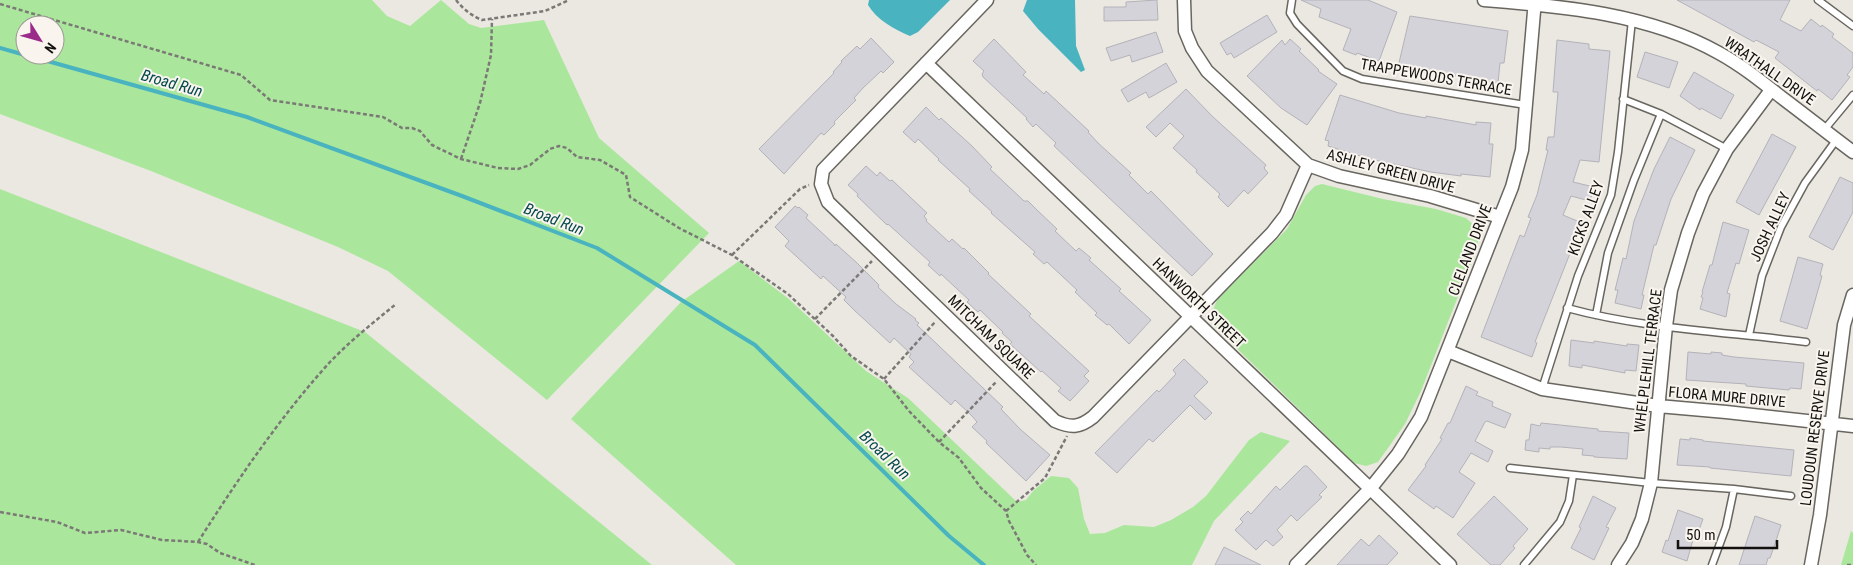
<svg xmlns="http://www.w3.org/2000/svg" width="1853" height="565" viewBox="0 0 1853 565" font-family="'Roboto Condensed',sans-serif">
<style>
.green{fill:#aae79c;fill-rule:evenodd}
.water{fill:#49b4bf}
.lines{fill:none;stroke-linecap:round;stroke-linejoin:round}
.stream{stroke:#49b4bf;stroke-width:4}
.building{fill:#d5d3da;stroke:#b4b2b9}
.lane-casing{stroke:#696660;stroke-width:9}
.street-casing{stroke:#696660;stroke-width:15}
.path{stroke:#7b7975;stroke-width:2.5;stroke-dasharray:4 2.5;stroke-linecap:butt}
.lane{stroke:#fff;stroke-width:6}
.street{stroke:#fff;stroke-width:12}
.labels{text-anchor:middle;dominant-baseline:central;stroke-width:4;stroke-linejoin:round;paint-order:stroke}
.street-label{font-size:15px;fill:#12110f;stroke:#f9f5ee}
.water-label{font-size:16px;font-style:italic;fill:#05494f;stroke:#f9f5ee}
</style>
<rect width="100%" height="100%" fill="#ebe8e1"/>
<path class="green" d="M0,0h372l15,16 23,10 31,-26 28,24 12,4 63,-8 55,118 110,95 -162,167 -159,-129 -50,-24 -187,-76 -151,-57zM25,25h30v30h-30z
M1322,184l61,15 53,10 30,9 11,10 2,7 -2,13 -56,143 -16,33 -27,38 -12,4 -12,-3 -139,-136c-4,-12 -3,-17 3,-28l69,-70 19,-34 9,-9z
M0,189l365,143 287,233h-652z
M739,261l50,38 77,72 42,27 109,104 9,-2 7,-9 18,-15 18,2 9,10 6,31 6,15 15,-1 19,-8 30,2 17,-7 22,-13 13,-11 43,-56 12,-8 29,9 -76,80 -22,44h-456l-165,-146 110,-117z
M1851,531l2,2v32h-12z"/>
<path class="water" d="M869,0h81l-32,32 -8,4c-15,-6 -34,-17 -42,-31z
M1027,0h48l1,46 9,24 -4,2 -43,-43 -15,-18z"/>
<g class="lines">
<path class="stream" d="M0,48l25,7
M26,55l221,62 215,79 135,52 158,97 194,191 35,29"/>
</g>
<path class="building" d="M1157,0l1,20 -54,1v-14h22v-5z
M1301,0h67l29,12 -18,49 -22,-8 -1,2 -13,-5 8,-21 -32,-12 2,-8z
M1677,0h113l-10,20 21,11 10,-12 10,8 1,-2 12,9 -2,3 21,16v14l-6,8 3,2 -18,23 -14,-11 -1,2 -42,-33 4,-6 -23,-12 -2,2z
M1267,15l10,17 -43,26 -3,-5 -4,2 -7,-12z
M1410,16l98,15 -4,32h-4l-2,20 -13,-1v-3l-65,-7 -22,-5z
M1156,32l7,20 -31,10 -2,-7 -19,6 -5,-13z
M871,38l23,24 -11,11 -2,-2 -18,17 -9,10 2,2 -22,22 1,2 -11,11 -3,-2 -37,41 -25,-25 75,-76 -1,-1 9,-10 -1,-1 16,-15 3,3z
M994,39l32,33 -3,3 21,19 2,-3 43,40 -1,1 10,11 33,30 -2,2 19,19 3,-3 62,63 -21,22 -138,-130 2,-3 -20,-19 -3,3 -7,-8 1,-1 -44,-41 -1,-3 2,-3 -11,-10z
M1290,39l11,10 -2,2 20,19 -1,1 19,13 -30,41 -26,-17 -34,-32 35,-36 3,5z
M1557,40l32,4v5l21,2 -11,111 -19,-2 -7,22 21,5 -4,14 -19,-5 -8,19 19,8 -47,119 2,1 -5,14 -51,-20 39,-102 4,2 7,-19 -3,-1 9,-22 11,-45h-2l2,-13h6l4,-45h-5z
M1645,52l33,10 -9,26 -32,-11z
M1166,63l11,19 -28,16 -3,-6 -18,10 -7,-12z
M1694,72l40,23 -13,24 -20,-11 -1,2 -20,-14z
M1186,89l26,27 54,49 -2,3 4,5 -20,21 -4,-4 -16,17 -10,-10 2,-3 -24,-22 1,-2 -24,-22 11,-12 -14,-13 -14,14 -10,-10z
M1340,95l59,18 27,5v-2l50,9v-3l15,1 -2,21h4l-3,33 -29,-3v2l-30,-4 -61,-13 -42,-13 1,-5 -4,-1z
M926,107l13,13 2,-2 31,28 20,21 -2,2 34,32h4l9,9 20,19 -2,2 21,20 3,-3 12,10 -2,2 32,29 -2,2 32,29 -22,24 -20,-20 -2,1 -12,-10 2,-2 -22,-21 2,-2 -30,-28 -3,2 -11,-10 2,-2 -44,-39 1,-1 -23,-21 1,-2 -32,-29 1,-1 -21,-20 -3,4 -12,-11z
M1772,134l24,13 -37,68 -23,-13z
M1670,137l25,13 -24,49 -15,46h-2l-12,50h2l-3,14 -26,-6 3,-13h-3l8,-32 3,1 8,-38 20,-52z
M866,166l11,10 3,-4 10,9 2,-1 35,33 -3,3 3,4 -1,1 23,21 3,-3 11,10 1,-1 25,25 -1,1 43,40 -2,2 60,55 -5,5 5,5 -19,20 -12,-10 3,-3 -19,-17 -1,1 -31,-28 2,-2 -10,-9 1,-1 -23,-22 -2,2 -11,-10 2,-2 -28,-26 -1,2 -12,-11 2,-3 -42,-38 -1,1 -30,-29 1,-2 -10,-9z
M1840,177l13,6v29l-20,38 -24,-13z
M795,206l3,2 1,-1 9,8 -2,3 28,26 1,2 1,-2 20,18 23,23 -1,2 18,17 20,15 -1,1 4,3 -2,2 86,82 -2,2 19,20 30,26 -24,26 -40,-38 1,-2 -15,-14 5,-5 -5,-6 -17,-16 -4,5 -42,-38 5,-5 -5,-5 2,-3 -17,-16 -4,5 -36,-33 -10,-10 2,-3 -23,-21 -2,3 -36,-33 4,-5 -14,-14z
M1723,222l26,8 -10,34 -3,-1 -9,30 3,1 -4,23 -26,-8 3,-11 -2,-1 2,-5h-1l8,-27h2z
M1798,257l25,7 -3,11 2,1 -15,53 -27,-8z
M1571,340l23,3v-2l33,5v-2l12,1 -3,26 -11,-1v3l-43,-8v3l-13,-2z
M1688,352l23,2v-2l11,1v2l12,2 70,6 -3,26 -11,-1 -1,2 -43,-4v-2l-60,-4z
M1184,359l24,23 -14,14 18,17 -7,7 -15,-15 -37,37 -4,-3 -32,34 -22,-20 62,-63 2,2 17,-18 -3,-4z
M1466,386l12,6 -2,3 17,7 -1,4 19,8 -6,14 -18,-7 -2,1 -10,19 18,10 -5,11 -17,-9 -12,19 16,11 -22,35 -17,-12 -2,3 -26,-19 18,-24 -1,-1 17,-26 -2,-1 8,-15h2z
M1541,423l57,6v2l31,2 -2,26 -33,-2v-1l-12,-1 1,-6 -22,-2h-11v2l-11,-1v4l-14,-2 1,-10h3l2,-16 9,2z
M1690,438l13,2v1l91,9 -3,26 -81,-8v-1l-33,-2 3,-26 10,1z
M1304,466h3l20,21 -8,8 3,2 -25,24 -6,-6 -14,15 6,7 -10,9 -7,-6 -10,10 -21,-20 8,-8 -3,-3 8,-8 3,3 25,-28 4,4z
M1494,496l34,33 -15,17 2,2 -15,17h-9l-34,-31z
M1593,496l23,12 -10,19 3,1 -15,32 -23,-12 10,-20 -2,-1z
M1678,510l25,9 -4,11 -3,-1 -9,32 -25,-9 4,-12 2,1z
M1755,516l26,9 -6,19 -5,14h-2l-2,7h-27z
M1379,535l19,18 -11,12h-50l24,-26 8,7z
M1224,547l37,18h-46z"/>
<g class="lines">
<g class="lane-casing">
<path id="lane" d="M1292,0l-2,13 7,11 46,47 19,8 164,26
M1818,0l35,26
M1623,99l38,15 66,35
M1824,130l29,-35
M1567,308c77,21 160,24 239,34
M1596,315l12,-62 26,-73 27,-66
M1749,335l13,-59 19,-49 24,-44 32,-44
M1542,389l36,-113 33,-81 7,-43 14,-132
M1510,468l141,15 83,6 -8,38 -14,38
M1734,489l57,7
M1524,565l36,-43 9,-21 4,-26"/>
</g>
<g class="street-casing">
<path id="street" d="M987,0l-164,170 -2,14 7,18 227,219c16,7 24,7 38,-4l179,-184 14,-18 22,-50
M1184,0l1,31 7,17 15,23 101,94 31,11 91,20 70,21
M1484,0c78,6 166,14 235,53 22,12 42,28 62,44 24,18 48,37 72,55
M926,63l524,502
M1448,351l94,38 116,17 68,6 127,14
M1296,565l74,-76 28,-35 23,-37 91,-230 10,-37 13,-150
M1618,565l14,-22 10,-24 9,-36 15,-157 5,-36 17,-57 15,-39 24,-45 44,-59
M1811,565l9,-50 24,-190 9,-30"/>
</g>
<path class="path" d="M456,0c7,9 16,16 26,20l63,-9 24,-11
M0,4l241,71 29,25 113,17 19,11h10l8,3 12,14 29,14 37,9 20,1 12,-4 20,-16 9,-3 8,2 10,9 23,3 26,15 4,22 49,31 53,27 56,39 45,42 18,20 33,23 25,32 30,31 20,16 22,30 25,23 3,10 18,34 9,10
M461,159l19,-56 11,-48 1,-36
M732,255l68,-66 9,-4
M815,319l57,-58
M884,379l51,-57
M939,442l58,-61
M1006,511l39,-33 22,-42
M0,512l57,10 28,11 36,-3 41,10 36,2 9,2 13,9 35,12
M198,542c40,-63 82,-125 132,-180 20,-21 44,-40 66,-58
M1847,565h6"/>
<use href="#lane" class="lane"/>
<use href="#street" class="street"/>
</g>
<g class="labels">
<g class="street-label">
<text transform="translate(1770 71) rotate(35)">WRATHALL DRIVE</text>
<text transform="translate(1436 77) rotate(10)">TRAPPEWOODS TERRACE</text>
<text transform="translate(1391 171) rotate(15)">ASHLEY GREEN DRIVE</text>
<text transform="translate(1586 218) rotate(-70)">KICKS ALLEY</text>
<text transform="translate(1770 227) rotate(-65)">JOSH ALLEY</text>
<text transform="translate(1470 250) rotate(-69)">CLELAND DRIVE</text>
<text transform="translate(1199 303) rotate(44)">HANWORTH STREET</text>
<text transform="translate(991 337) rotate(44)">MITCHAM SQUARE</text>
<text transform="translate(1648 361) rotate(-83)">WHELPLEHILL TERRACE</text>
<text transform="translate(1727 397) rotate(5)">FLORA MURE DRIVE</text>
<text transform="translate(1815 428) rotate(-83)">LOUDOUN RESERVE DRIVE</text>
</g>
<g class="water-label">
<text transform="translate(172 83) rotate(16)">Broad Run</text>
<text transform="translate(554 219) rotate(21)">Broad Run</text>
<text transform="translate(885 455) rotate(44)">Broad Run</text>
</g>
</g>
<g transform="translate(40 40) rotate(127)"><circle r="24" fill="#f9f5ee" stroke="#9d9a95"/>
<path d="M0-4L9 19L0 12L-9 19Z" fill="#9a2b8a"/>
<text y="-8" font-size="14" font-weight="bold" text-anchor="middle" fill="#12110f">N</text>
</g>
<path d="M1678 540v8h99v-8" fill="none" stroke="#12110f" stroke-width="2.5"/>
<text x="1686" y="540" font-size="15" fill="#12110f" stroke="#f9f5ee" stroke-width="4" paint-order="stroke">50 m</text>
</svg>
